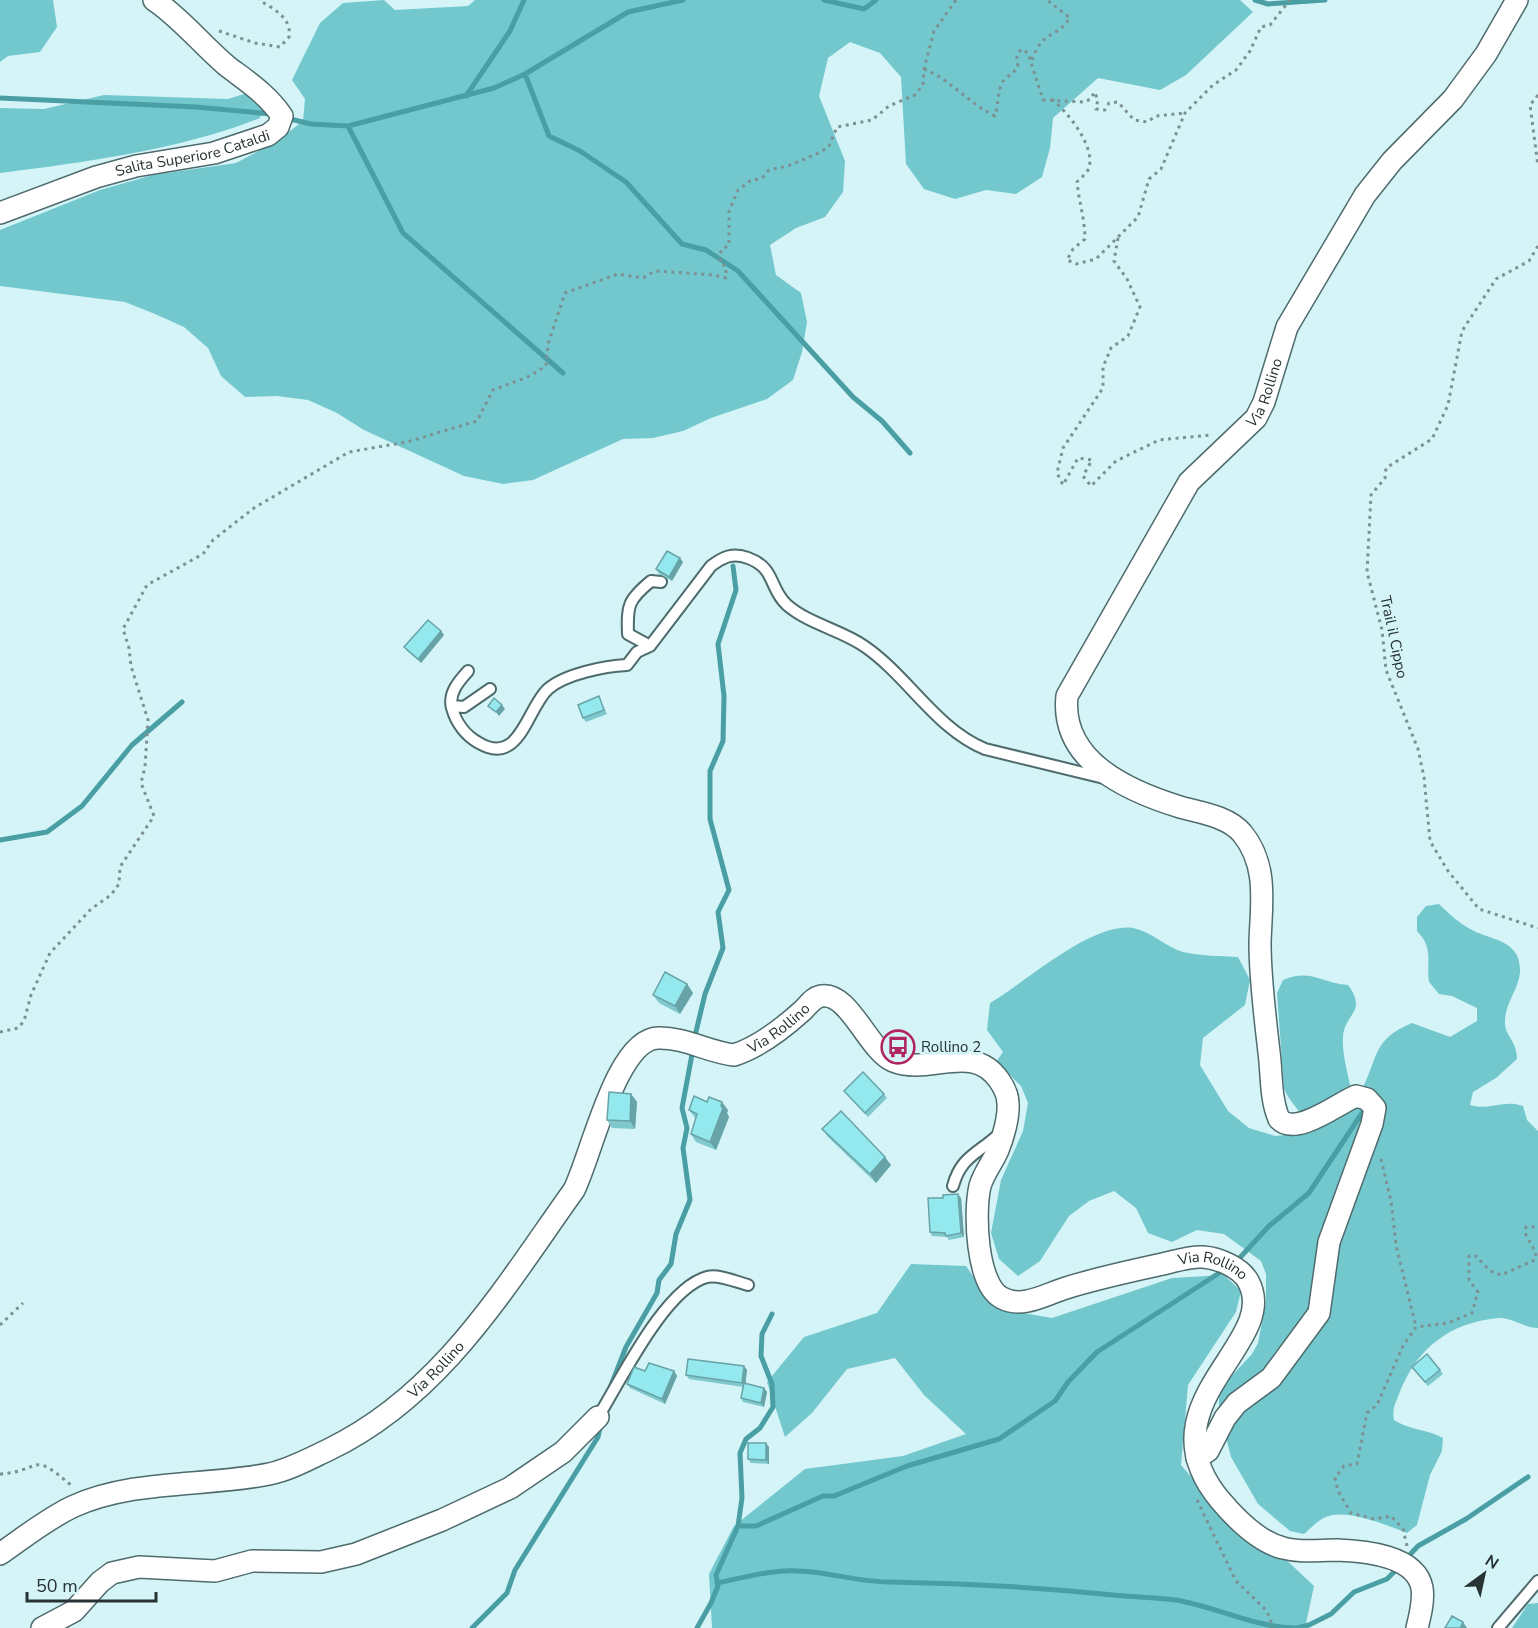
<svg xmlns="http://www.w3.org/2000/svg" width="1538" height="1628" viewBox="0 0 1538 1628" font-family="'Nunito Sans',sans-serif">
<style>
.forest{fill:#73c8ce}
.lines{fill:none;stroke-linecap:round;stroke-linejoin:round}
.stream{stroke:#499fa4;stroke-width:5}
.service-casing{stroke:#4e6b6d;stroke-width:14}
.minor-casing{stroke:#4e6b6d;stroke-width:24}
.path{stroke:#7b9193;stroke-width:3;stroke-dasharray:3 4.5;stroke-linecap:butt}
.service{stroke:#fff;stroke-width:10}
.minor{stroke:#fff;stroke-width:21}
.wall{fill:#7fc8ce}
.shaded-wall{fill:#68a3a7}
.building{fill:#94e9ef;stroke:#68a3a7;stroke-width:1.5}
.labels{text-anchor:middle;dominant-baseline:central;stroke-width:6;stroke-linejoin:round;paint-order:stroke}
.street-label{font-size:15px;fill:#263233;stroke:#d4f4f7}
.poi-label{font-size:15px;fill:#263233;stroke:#d4f4f7;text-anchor:start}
</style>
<rect width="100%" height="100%" fill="#d4f4f7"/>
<path class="forest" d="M0,0h53l4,27 -17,25 -32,4 -8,6z
M384,0l11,10 73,-4 7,-6h765l13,12 -67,63 -26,15 -62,-12 -45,40 -3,30 -8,29 -26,17 -30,-4 -31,9 -31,-10 -18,-25 -5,-87 -21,-24 -30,-11 -22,16 -9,38 26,65 -2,31 -18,25 -29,11 -26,17 6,30 25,18 6,29 -5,30 -9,28 -26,19 -56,19 -28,13 -30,7 -30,1 -90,41 -30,4 -39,-8 -100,-46 -27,-17 -29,-13 -31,-4 -32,1 -24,-21 -13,-28 -24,-21 -29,-13 -30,-12 -125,-16v-56l100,-40 53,-15 83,-12 41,-22 26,-20 2,-22 -13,-19 28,-57 23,-20z
M254,91l10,13 -4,14c-76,31 -178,45 -260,55v-65l44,1 60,-14 124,4z
M1439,904c10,10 20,19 33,26 21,11 49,10 48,42 -1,17 -15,31 -15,49 -1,15 12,19 12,38l-21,19 -23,14 -3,13c20,6 33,-6 53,1l4,14 11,11v197c-14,0 -26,-11 -40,-10 -49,5 -81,30 -99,76 -4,11 -7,14 -5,26 15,10 33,9 49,18l-1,13 -12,24 -13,50 -10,8c-20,-8 -61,-25 -81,-16 -8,3 -16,12 -22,17l-14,-3 -32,-27 -27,-47 -12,-47v-14l5,-12 28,-30 6,-11 8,-41v-28l-5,-13 -37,-27 -27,-4 -25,12 -24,-9 -12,-25 -22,-17 -25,10 -20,15 -29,45 -22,15 -19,-17 -8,-26 10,-53 22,-49 5,-28 -7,-17 -25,-24 7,-10 -16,-22 3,-27c35,-20 101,-81 143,-75 17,3 33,19 50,24 17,4 37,4 55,5l12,23 -5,25 -42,33 -3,27 28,46 21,17 26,8 21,-2 9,-12c-6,-14 -16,-20 -21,-34l-7,-95 6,-13c27,-12 39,3 65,5 20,27 -4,29 -5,52 -1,16 4,33 7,48l12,4c17,-33 10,-49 50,-66l38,14 27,-16v-13l-25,-12 -13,-2 -10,-12c-3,-23 5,-33 -12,-51v-14l9,-11z
M911,1264l55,2 29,42 57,10 120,-40 52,-3 17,16 -5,21 -48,73 -7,80 46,54 53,35 34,32 -9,42h-593l-3,-54 25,-48 71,-57 98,-13 63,-22 -42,-39 -29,-37 -48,11 -35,44 -27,24 -18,-55 37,-45 73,-24z
M1538,1603v25h-26l16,-24z"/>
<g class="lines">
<path class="stream" d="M824,0l40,9 12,-9
M1255,0l13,4 57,-4
M525,74l24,62 31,15 46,31 56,62 24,6 32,21 115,126 29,24 28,32
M466,96l44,-65 14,-31
M0,98l196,9 75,7
M286,118l25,6 37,2 146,-38 31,-14 103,-62 55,-12
M348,126l55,107 160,140
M0,840l47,-8 35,-26 50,-61 50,-43
M694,1040l11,-46 18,-46 -5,-36 11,-22 -19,-71v-48l13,-30 1,-45 -6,-52 18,-54 -3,-24
M1235,1263l34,-37 40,-33 55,-83
M610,1388l16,-41 31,-54 2,-13 12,-16 5,-30 14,-34 -7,-52 4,-20 -5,-20 11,-59
M738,1526h18l67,-30h11l73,-30 92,-27 56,-38 13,-19 29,-30 130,-84
M1406,1559l12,-13 48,-27 62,-42
M717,1583c26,-5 55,-14 82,-12 30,1 59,11 90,11 72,1 143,5 214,12 24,3 49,3 73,6 41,7 78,27 119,28
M472,1628l35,-35 8,-23 83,-133 3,-14
M697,1628l14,-25 7,-17 -2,-11 22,-49 4,-28 -2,-45 6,-14 14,-11 13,-21 -1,-23 -11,-28 1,-22 10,-20
M1297,1628l12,-3 22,-11 23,-22 33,-13 13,-13"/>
<g class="service-casing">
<path id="service" d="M650,646l-22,-12c-1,-29 0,-34 23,-53l10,1
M468,671c-9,10 -20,22 -16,37 4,15 14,28 27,35 41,24 48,-35 69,-54 17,-15 57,-23 79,-24l10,-13 13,-6 61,-80c12,-9 22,-14 37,-8 28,10 21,31 39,47 22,19 54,25 77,41 44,30 71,82 121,103l119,29
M452,706l12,1 26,-18
M953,1186c8,-30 25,-32 46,-52
M598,1417c23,-37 67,-129 109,-140 12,-3 29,5 41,8
M1498,1628l40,-47"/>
</g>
<g class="minor-casing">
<g id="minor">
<path id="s1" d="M0,213l96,-36 40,-11 78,-13 54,-18 10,-8 4,-11c-15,-22 -34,-34 -55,-50 -25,-21 -46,-48 -73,-66"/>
<path id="s2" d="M1197,1458l11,-7 17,-33 12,-15 34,-25 48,-65 10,-71 43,-118 3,-16 -8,-9 -11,-3c-19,8 -60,41 -77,23 -9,-21 -7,-45 -10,-67 -4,-36 -9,-73 -9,-109 1,-38 9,-77 -18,-110 -15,-17 -41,-20 -62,-26 -52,-16 -120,-46 -113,-111l122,-214 67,-64 8,-16 23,-75 78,-132 27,-34 61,-62 33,-45 31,-54"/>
<path id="s3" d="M0,1554c23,-16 47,-35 72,-47 61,-28 132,-20 197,-33 20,-4 40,-15 59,-24 113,-54 176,-162 246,-260 17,-33 42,-151 84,-152 26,-1 50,14 76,17 25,-8 48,-26 67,-43 7,-6 11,-14 20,-16 28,-5 47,54 72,65 36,15 79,-20 106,19 5,7 9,16 9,24 1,13 -5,34 -10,46 -5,12 -14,22 -18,36 -6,25 -4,99 22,112 21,11 44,-4 64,-10 32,-10 65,-17 97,-24 13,-3 27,-8 40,-7 15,1 37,10 45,24 35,62 -109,122 -28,219 16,19 39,42 63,48 18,5 36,2 54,2 26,1 79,5 85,38 2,13 -2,28 -5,40"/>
<path d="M42,1628l32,-17 26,-29 12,-9 27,-6 76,4 37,-10 69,1 35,-8 86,-34 68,-32 53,-36 35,-35"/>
</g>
</g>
<path class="path" d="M219,31l36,12 25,4 9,-10c3,-19 -15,-28 -30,-37
M1032,60c11,-31 23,-20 38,-42l-23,-18
M924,69c27,11 44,34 71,47 4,-11 2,-23 7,-33 4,-7 12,-9 16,-17 -2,-7 -2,-13 4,-17l6,4 15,47 42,2 7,-4 2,-6 4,7 -2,10 9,1 4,-7 9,-1 16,18 13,2 9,-6 29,-3
M1538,95l-8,10 8,61
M1052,99c16,14 43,46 37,69 -2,5 -8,10 -12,14 2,20 8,38 8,57l-12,10 -6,11 9,4 20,-5 42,-42 11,-38 12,-10 24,-56 28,-28 23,-15 14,-19 11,-24 9,-2 20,-25
M1118,238l-4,23 13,18 13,28 -12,29 -17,12 -8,19v21l-40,60 -6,25 6,12 15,-27 14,2 -9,16 8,10 25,-25 43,-21 51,-5
M1538,246l-9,15 -33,18 -34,52 -14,74 -16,34 -46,29 -1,10 -14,17 -4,77 15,58 4,40 32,79 6,28 6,64 18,30 31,38 59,19
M0,1032l18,-4 6,-7 7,-26 19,-42 41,-44 20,-14 8,-11 1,-17 34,-51 -13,-33 4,-16 3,-47 -17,-54 -2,-18 -6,-19 24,-44 56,-31 10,-14 41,-32 95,-56 58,-10 70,-21 16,-31 37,-14 16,-10 2,-22 17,-51 53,-19 25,4 12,-7 59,4 12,3v-11l-6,-5 1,-12 8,-5v-34l9,-21 12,-9 12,-3 7,-8 19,-4 33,-14 8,-6 8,-19 35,-7 17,-14 26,-11 8,-10 1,-16 10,-38 22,-31
M1381,1159l10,42 5,44 20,82
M0,1325l23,-22
M0,1474c44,-3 29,-25 72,12
M1197,1500l39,81 28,27 6,9 2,11
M1407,1546l-4,-17 -12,-13 -17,3 -23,-6 -13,-22 -3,-13 9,-12 13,-2 10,-51 10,-8 26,-59 13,-19 32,-4 24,-10 6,-21 -9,-12v-24h7l14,15 11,4 34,-15 1,-7 -11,-20 1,-6h12"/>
<use href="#service" class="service"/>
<use href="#minor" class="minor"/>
</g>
<path class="wall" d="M683,562l-11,19 -13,-7 -3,-5z
M441,631l3,4 -23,28 -14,-12 -3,-4z
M601,701l6,13 -21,8 -3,-4z
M687,984l6,9 -13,21 -21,-11 -6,-8z
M844,1091l40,3 3,4 -19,19z
M631,1094l6,8 -2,27 -23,-1 -5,-8z
M707,1102l21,8 -1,3 2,4 -13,33 -20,-8 -5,-8 5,-15 -7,-9z
M822,1129l69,36 -15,18 -48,-46z
M961,1198l3,39 -15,3 -2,-3 -15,-1 -2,-4z
M744,1366l3,4 -2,14 19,4 3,4 -3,15 -21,-5 -2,-4 2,-11 -54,-8 -3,-4z
M1440,1370l3,4 -15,12 -13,-15z
M645,1371h29l3,5 -12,28 -35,-16 -3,-4z
M766,1443l3,4v17l-18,-1 -3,-4z"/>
<path class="shaded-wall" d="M680,558l3,4 -11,19 -3,-4z
M441,631l3,4 -23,28 -3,-4z
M502,705l3,4 -6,7 -3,-4z
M687,984l6,9 -13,21 -5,-8z
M631,1094l6,8 -2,27 -5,-8z
M722,1102l6,8 -1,3 2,4 -13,33 -6,-8z
M885,1157l6,8 -15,18 -6,-9z
M958,1194l3,4 3,39 -3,-4z
M744,1366l3,4 -2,17 -3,-4z
M674,1371l3,5 -12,28 -3,-5z
M764,1388l3,4 -3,15 -3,-4z
M766,1443l3,4v17l-3,-4z
M1463,1622l4,6h-7z"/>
<path class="building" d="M667,551l13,7 -11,19 -13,-8z
M428,620l13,11 -23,28 -14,-12z
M599,696l5,14 -21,8 -5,-13z
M494,698l8,7 -6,7 -8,-6z
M665,972l22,12 -12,22 -22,-11z
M863,1072l21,22 -19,19 -21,-22z
M609,1092l22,2 -1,27 -23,-1z
M694,1096l13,6 2,-5 13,5 -1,4 2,2 -13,34 -19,-8 6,-20 -8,-4z
M841,1111l44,46 -15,17 -48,-45z
M958,1194l3,39 -15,3 -1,-3 -15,-1 -2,-34h15v-3z
M1427,1354l13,16 -15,12 -13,-15z
M688,1359l56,7 -2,17 -56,-8z
M649,1363l25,8 -12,28 -35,-15 7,-17 11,4z
M744,1383l20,5 -3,15 -20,-5z
M748,1443h18v17l-18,-1z
M1452,1616l11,6 -3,6h-15z"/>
<defs>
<g id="bus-ring" transform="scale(1.725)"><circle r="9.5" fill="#d4f4f7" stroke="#b12561" stroke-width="1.5"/><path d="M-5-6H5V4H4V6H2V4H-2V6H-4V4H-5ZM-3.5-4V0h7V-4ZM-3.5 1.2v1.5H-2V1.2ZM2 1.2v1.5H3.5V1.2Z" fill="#b12561"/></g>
</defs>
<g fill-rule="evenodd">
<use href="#bus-ring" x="898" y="1047"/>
</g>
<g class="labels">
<g class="street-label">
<text stroke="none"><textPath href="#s1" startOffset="202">Salita Superiore Cataldi</textPath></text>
<text stroke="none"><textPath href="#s2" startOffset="1413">Via Rollino</textPath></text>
<text transform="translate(1394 637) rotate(78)">Trail il Cippo</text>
<text stroke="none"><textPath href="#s3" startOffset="1023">Via Rollino</textPath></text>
<text stroke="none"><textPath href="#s3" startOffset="1742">Via Rollino</textPath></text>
<text stroke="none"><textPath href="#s3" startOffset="486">Via Rollino</textPath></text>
</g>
<g class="poi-label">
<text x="921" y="1047">Rollino 2</text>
</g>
</g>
<g transform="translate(1484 1574) rotate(33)" stroke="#d4f4f7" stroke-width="4.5" paint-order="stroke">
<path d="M0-4.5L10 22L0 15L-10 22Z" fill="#263233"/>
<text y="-9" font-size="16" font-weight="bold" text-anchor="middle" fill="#263233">N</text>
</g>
<path d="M27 1592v9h129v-9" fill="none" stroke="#263233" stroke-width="3"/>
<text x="36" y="1592" font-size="18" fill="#263233" stroke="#d4f4f7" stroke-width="4.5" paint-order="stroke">50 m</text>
</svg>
